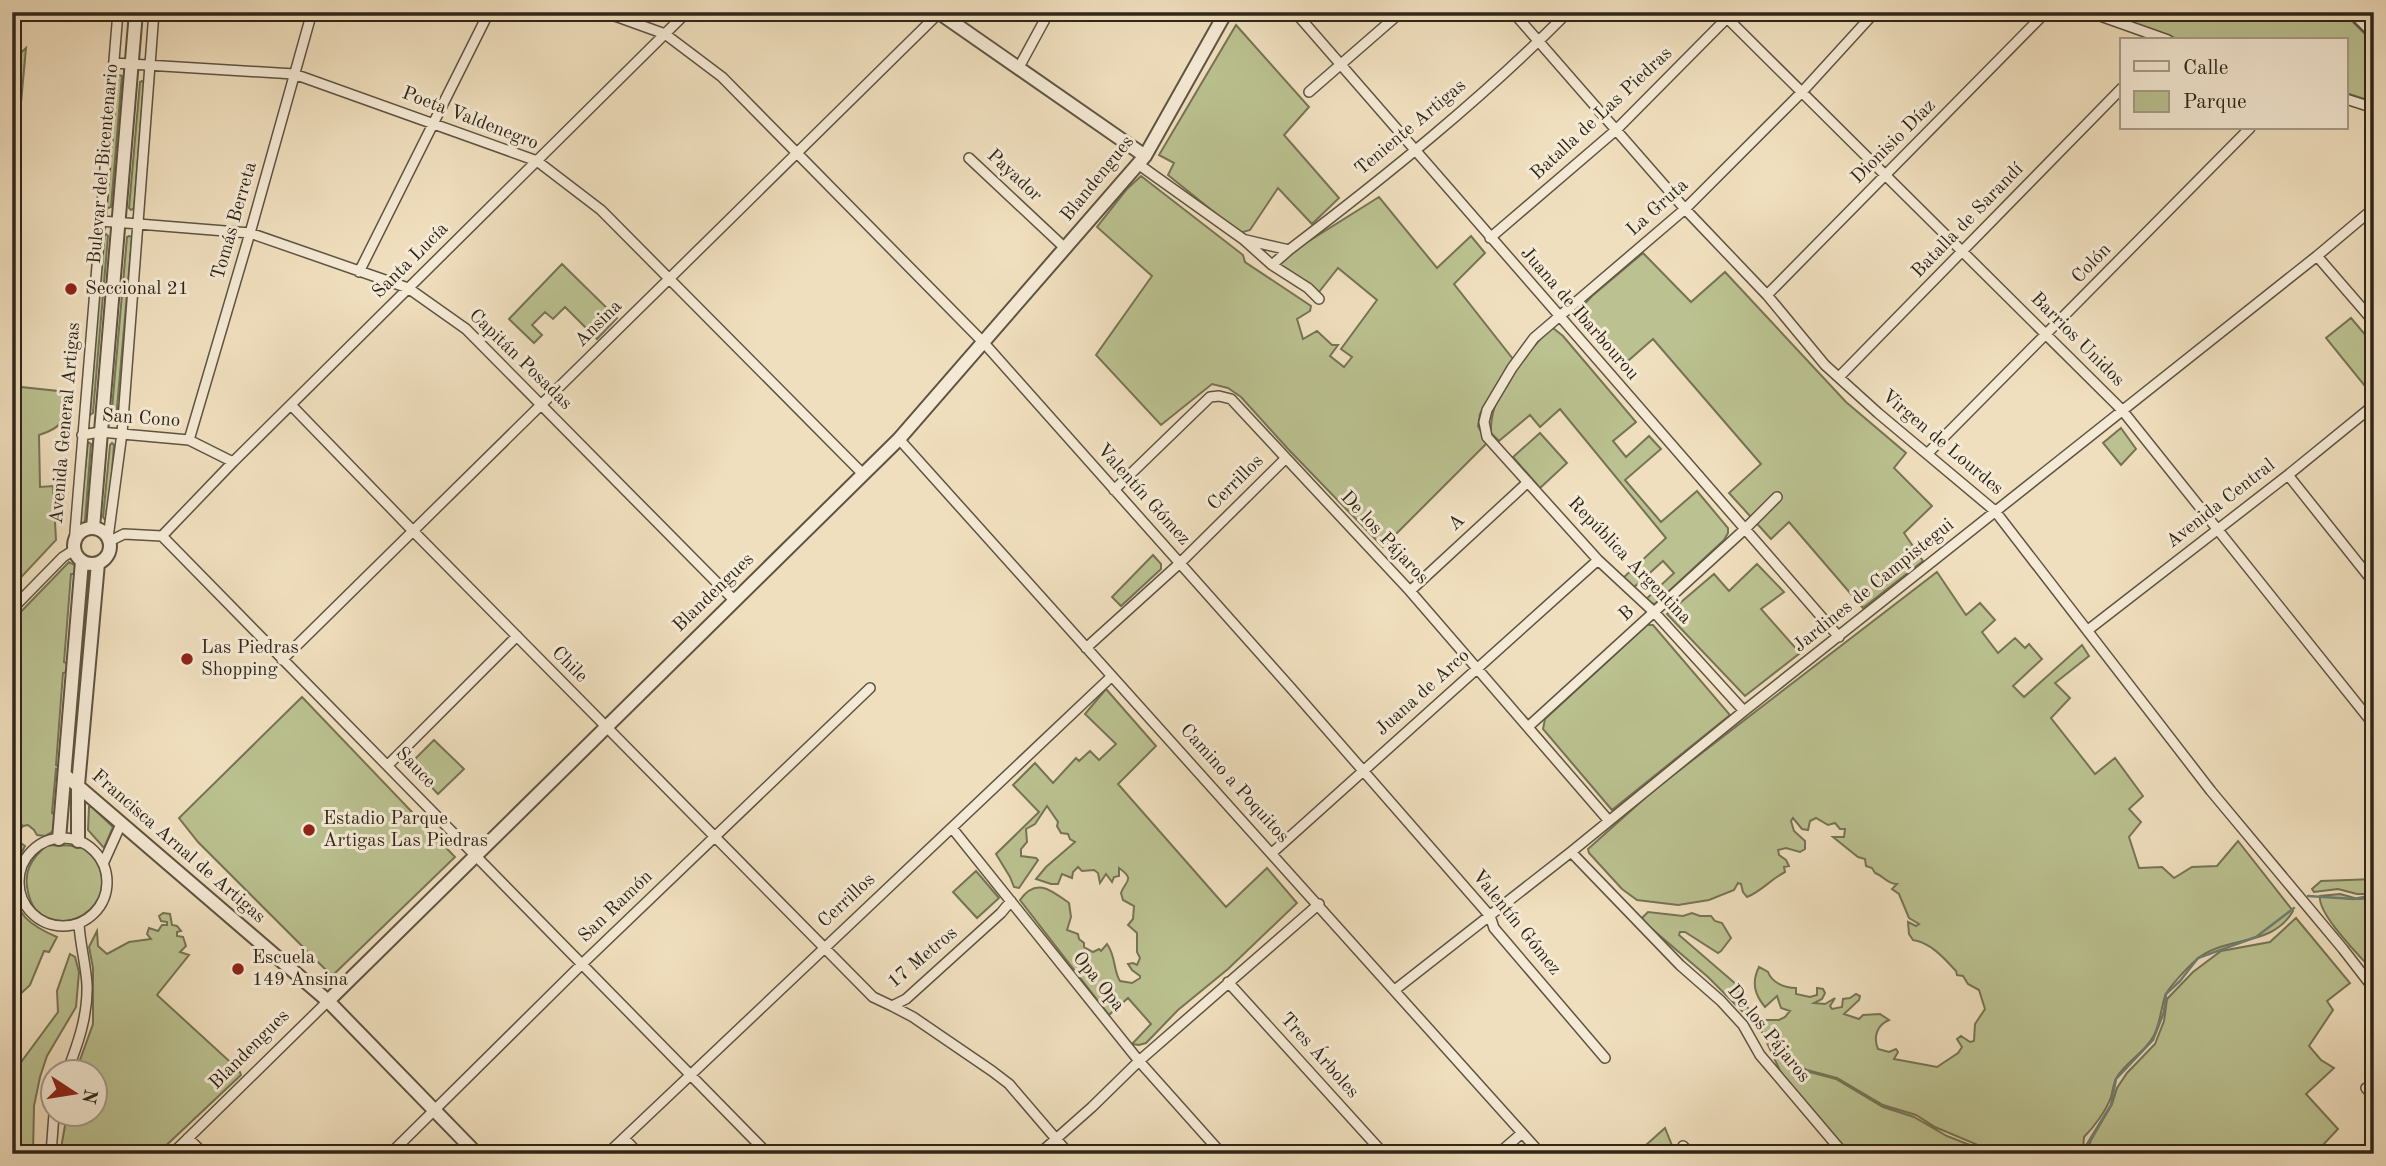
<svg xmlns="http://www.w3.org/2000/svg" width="2386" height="1166" viewBox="0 0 2386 1166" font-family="'Old Standard TT',serif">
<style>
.green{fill:#bbc190;stroke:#757455;stroke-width:2}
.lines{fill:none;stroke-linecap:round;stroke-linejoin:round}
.stream{stroke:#6f8174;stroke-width:2.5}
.minor-casing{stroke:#5f5443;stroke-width:12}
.tertiary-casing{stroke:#5f5443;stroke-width:16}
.minor{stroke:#f5ead5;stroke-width:9}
.tertiary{stroke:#f5ead5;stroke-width:12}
.poi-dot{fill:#8f2418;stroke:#f5ead5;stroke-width:2.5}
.labels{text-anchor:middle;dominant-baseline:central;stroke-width:6;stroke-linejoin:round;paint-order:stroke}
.street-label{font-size:19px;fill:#2f261a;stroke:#f5ead5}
.poi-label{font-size:19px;fill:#2f261a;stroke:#f5ead5;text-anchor:start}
</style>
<rect width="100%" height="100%" fill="#f0dfbe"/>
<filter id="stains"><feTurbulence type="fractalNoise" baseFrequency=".00286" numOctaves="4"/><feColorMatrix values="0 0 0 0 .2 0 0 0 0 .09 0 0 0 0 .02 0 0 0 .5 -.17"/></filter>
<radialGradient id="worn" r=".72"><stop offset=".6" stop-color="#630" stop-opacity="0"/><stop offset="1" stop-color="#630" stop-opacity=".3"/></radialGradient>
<path class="green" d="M2102,12h241l31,31v59l-28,-9v-53h-165z
M1236,25l73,82 -25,28 55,63 -27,26 -34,-36 -28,42 -10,3 -72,-58 6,-12 -15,-8z
M26,48l-14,153v-140z
M119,75l3,1 -11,131 -3,1 -2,-2 11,-130z
M142,81l2,2 -10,125 -3,2 -2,-2 11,-126z
M1141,176l102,79 2,7 66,44 -1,5 -13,8 6,20 14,-8 15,14h6l-8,11 14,11 8,-10 -11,-8 36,-49 -39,-32 -19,24 -40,-27 6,-9 94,-59 58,71 34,-32 14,17 -31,31 59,75 -33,55 -2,12 9,17 -104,104 -94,-97 -48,-53 -13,-9 -16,-4 -51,41 -65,-70 56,-79 -55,-49 30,-38z
M106,234l2,2 -15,177 -3,2 13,-179z
M129,236l3,1 -16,183 -2,2 -3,-2 16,-183z
M1643,253l48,49 34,-30 121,130 60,51 -12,15 38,38 -28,27 19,28 -60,47 -74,-86 -18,17 -42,-46 32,-29 -108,-125 -32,28 -48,-51 19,-20z
M562,264l55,54 -20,21 -32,-32 -12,12 -8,-7 -13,13 10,10 -8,8 -25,-24z
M2351,318l23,27 -1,51 -47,-58z
M1550,328h3l10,8 73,86 -23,19 13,16 23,-21 12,13 -36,31 36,42 36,-31 31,37v5l-4,7 -69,64 -12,-2 31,-29 -11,-12 -31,28 -10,-10 44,-41 -106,-129 -20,18 -10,-12 -31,26 -8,-8c-2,-41 34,-76 59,-105z
M12,386l55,6c-3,26 -1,35 -28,43l1,52 13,-1 3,54 -44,47z
M2121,428l15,21 -15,16 -18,-22z
M1540,433l27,30 -27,25 -27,-31z
M88,442l3,2 -6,77 -3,4 -3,-1z
M112,443l2,2 -6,79 -5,-7 7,-72z
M1153,555l8,9v5l-40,37 -9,-9z
M69,562l7,4 1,8h-6l-7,88 8,3 -1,6 -8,2 -7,92 6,4 -1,2 -5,-2 -4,44 6,4 -3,13 -10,6 -8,-1 -3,-5 -6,-5 -5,1 -9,12 11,8 -11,21 -2,10v-54l10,2 -10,-15v-189z
M1757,564l27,28 -23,17 39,44 -55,43 -78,-82 47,-40 15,17z
M86,568h6l-16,203 -6,-5z
M1937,572l29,43 14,-12 15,17 -13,12 16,21 17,-15 10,10 4,-4 13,15 -29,27 11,11 58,-52 7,11 -34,27 15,15 -19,20 44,56 20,-16 28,38 -14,13 12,13 -12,15 10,31 23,-1 12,11 18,-11 25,-1 21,-25 55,70c-21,37 -68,24 -97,49 -7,6 -29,29 -31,36 -4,13 -5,29 -12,41 -9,16 -27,25 -36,40 -4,6 -4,14 -6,20 -5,14 -17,30 -27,40l-1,13 -4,4h-80l-64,-27 -19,-12 -33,-10 -46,-27 -30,-8 -10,-6 9,7 30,8 47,28 31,10 33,19 46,18h-143l-68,-79 -21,-45 -53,-53 -63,-54 -3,-5 6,-6 35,4 9,-3 8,3h11l4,5 7,2 9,15 -10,13 -3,2 -33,-21h-5l-1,3 58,50 3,12 14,19 9,4h16l6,-3 5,-6 -9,-3 -4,-12 -12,11c-10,-12 -14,-24 -6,-40l9,5c4,11 17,16 28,16v6l14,3 7,-2v-7l6,1 2,4 -3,6 -8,4 11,1 10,-6 -5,8 2,3 10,-2 1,-8 7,-1 6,-4 4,2 -1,4 -15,14 15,5 4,-4 17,-1 9,6c-12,5 -16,17 -11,29l11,3 7,-3 2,3 -4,7 43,8 21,-14 4,-6 -5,-8 4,-3 9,6 4,-1 1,-17 10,-15 -6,-19 -11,-6 -5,-8 -6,-1 -1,-4c-11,-12 -26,-29 -43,-31l-4,-6 -1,-12 8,4 3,-2 -10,-6 -10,-24 -7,-5 5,-5c-10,0 -13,-8 -22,-11l-3,-5 -6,-2 -1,-7 -7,-2 -25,-20h11l1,-8h-5l-5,-6 -7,2 -12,-7 -6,3 -2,9 -6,-1 -9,-11 -2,3 3,10 11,10v8l-5,3 -14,-4 -8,2 1,5 7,5 3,6 -5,1 1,5c-14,7 -23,19 -38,25l-4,-5 -2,-8 -3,-1 -4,7 -25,10 -31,5 -41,-5 -15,-11 -33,-36 -1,-4 67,-60z
M1647,625h6l77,90 -118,95 -69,-81 2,-10z
M1106,689l50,57 -38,38 108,123 41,-39 30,35 -69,66 -50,41 -32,33 -7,2 -7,-1 19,-20 -23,-26 -19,17 -89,-115c16,-23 31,-10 49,3l2,14 -4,13 11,4 1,5 5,4v4l9,5 6,-3 2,2 6,-7c9,12 6,26 13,37l12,2 8,-5v-2l-8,-6 -4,-6 5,-1 4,2 3,-7 -3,-6v-19l-9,-8 5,-6 1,-13 -11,-6 -2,-7c4,-12 15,-13 -2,-25v8l-5,1 -2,5 -6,-8 -6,9 -2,-10 -4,-3 -12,1 -4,-4 -5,5 -1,6 -10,-4 -4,10h-7l-15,-5 10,-12 29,-25 -5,-3 -2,-5 -7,-1 -4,-7 1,-4 -11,-16 -12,18 -9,5 1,13 -6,7v7l15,2 2,2 -19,28 -5,-1 -4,-10 -14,-23 43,-42 -26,-27 22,-22 18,20 23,-25 3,3 11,-10 9,9 17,-16 -31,-30z
M302,697l153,160 -123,119 -134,-134 -19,-24z
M434,740l30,29 -26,25 -28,-30z
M89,807h3l21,20 -9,21 -16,-18z
M47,845c11,1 27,-1 37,3 7,3 12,10 14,16 23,51 -58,85 -70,28 -5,-21 4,-34 19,-47z
M976,871l23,27 -22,20 -24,-26z
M2374,879v15h-17l-19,-5 -24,3 -2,-3 9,-8z
M12,884c2,30 19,42 45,53l-8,15 -5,-1 -14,34 -18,17z
M2340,894l18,5 16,-1v74c-13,-15 -57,-58 -54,-76z
M163,913l7,1 2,11 5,1 4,5 -4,1v4l6,1 3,9 -6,6 9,3 -32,40 82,75 2,5 -84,79h-97l7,-40h27v-42l-18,-1 17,-47v-56l-4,-21 8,-16 1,15 9,8 22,-12 22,-3 -4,-5 2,-6 9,3 4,-6h5v-3l-6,-1 -2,-5z
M2296,918l54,65 -23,18 6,9 -24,36 12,14 13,8 -28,26 32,35 -17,18 6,7h-241l5,-14 21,-36 5,-16 10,-15 28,-29 9,-23 3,-22 26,-27 28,-21 49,-9z
M70,954l5,3 4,15 -3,35 -29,49 -7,21 -6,29 -1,48h-21v-67l7,-22 39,-53 -1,-21z
M1665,1128l8,20 -7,6h-30z"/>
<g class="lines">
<path class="stream" d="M2308,896l46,3 20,-4
M2081,1154l30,-49 5,-26 37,-39 11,-28 2,-18 14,-13 18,-23 58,-21 38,-29"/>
<g class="minor-casing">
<path id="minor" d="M604,12l61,22 57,43 262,266 306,344 200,229 4,12 111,130
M1295,12l544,625
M1513,12l172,197 82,86 58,70 53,48 117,98 216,280 132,158 31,40
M1721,12l401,398 252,315
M2089,12l79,28
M114,63l180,11 243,87 64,49 262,264
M1018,69l31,-57
M1309,92l92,-80
M2346,99l28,9
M969,158l97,91
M1138,164l105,75 29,26 36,23 11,11
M101,221l149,12 158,55 58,41 269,272
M1490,238l126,-108 117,-118
M1246,240l43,10
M2317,256l57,66
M1272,265l17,-15c97,-74 193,-151 279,-238
M359,272l130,-260
M1767,295l279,-283
M1839,377l283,-289
M291,405l123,127 459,465 19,9 14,-7 95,-86 10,-12
M82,435l18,-3 89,8 44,22
M899,439l642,715
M189,440l61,-207 62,-221
M1928,453l322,-325
M2288,475l86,108
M1114,490l96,-93 9,-1 12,3 179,192 199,230
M162,536l71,-74 454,-450
M108,538l14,-105 32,-421
M110,541l14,-7 38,2 606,618
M74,544l44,-532
M1410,591l118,-109
M12,609l51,-52 11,-7
M2088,630l200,-155 86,-70
M1086,648l94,-85 106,-105
M282,660l657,-647
M1744,711l-90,-99 -56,-52 -111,-123 -3,-15 3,-12 25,-42 22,-30 151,-129 117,-117 73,-80
M1529,726l216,-197 32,-32
M388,765l129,-129
M952,828l187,233 83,93
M19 882a44 44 0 1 1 88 0a44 44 0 1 1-88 0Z
M1571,852l109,113 41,36 22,24 17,30 84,99
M1272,853l326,-293
M103,864l18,-40
M1228,982l156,172
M1396,989l175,-137 173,-141 573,-455 57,-48
M892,1006l21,11 79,54 17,13 60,70
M67,1072c11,-28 21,-57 20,-87 -1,-20 -7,-41 -8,-61
M2366,1088l8,9
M188,1138l16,16
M624,1138l15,16
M1683,1146l8,8
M51,1154l3,-40
M172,1154l156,-153
M390,1154l192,-190 288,-276
M607,1154l505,-478
M1039,1154l53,-47 47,-46 180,-157
M1498,1154l24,-21"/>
</g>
<g class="tertiary-casing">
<path id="tertiary" d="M938,12l207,144
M2354,12l20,20
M74 546a18 18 0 1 1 36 0a18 18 0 1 1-36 0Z
M93,528l43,-516
M65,775l263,226 149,153
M59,839l23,-278
M78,841v-56l20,-222
M328,1001l571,-562 246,-283 81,-144"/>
</g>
<use href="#minor" class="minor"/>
<use href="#tertiary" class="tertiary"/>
</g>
<g class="poi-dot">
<circle cx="71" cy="289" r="7"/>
<circle cx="187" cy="659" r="7"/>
<circle cx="309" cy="830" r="7"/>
<circle cx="238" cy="969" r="7"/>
</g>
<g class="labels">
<g class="street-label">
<text transform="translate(1602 114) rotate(-43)">Batalla de Las Piedras</text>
<text transform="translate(470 119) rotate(21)">Poeta Valdenegro</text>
<text transform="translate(1411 128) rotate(-40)">Teniente Artigas</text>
<text transform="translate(1894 142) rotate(-45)">Dionisio Díaz</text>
<text transform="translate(104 164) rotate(-85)">Bulevar del Bicentenario</text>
<text transform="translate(1014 176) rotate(43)">Payador</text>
<text transform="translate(1098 179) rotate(-51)">Blandengues</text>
<text transform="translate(1658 208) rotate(-42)">La Gruta</text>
<text transform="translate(235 221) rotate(-74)">Tomás Berreta</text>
<text transform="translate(1968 221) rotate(-46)">Batalla de Sarandí</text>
<text transform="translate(411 261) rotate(-45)">Santa Lucía</text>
<text transform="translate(2092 264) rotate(-46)">Colón</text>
<text transform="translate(1579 314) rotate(49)">Juana de Ibarbourou</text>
<text transform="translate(599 324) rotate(-45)">Ansina</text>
<text transform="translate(2077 340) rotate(45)">Barrios Unidos</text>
<text transform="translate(520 360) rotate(44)">Capitán Posadas</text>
<text transform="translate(141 419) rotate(4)">San Cono</text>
<text transform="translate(66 423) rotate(-85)">Avenida General Artigas</text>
<text transform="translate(1942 443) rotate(40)">Virgen de Lourdes</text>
<text transform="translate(1236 483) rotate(-45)">Cerrillos</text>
<text transform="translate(1143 495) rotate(48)">Valentín Gómez</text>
<text transform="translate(2221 504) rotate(-38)">Avenida Central</text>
<text transform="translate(1457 523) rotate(-43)">A</text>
<text transform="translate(1384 538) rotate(47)">De los Pájaros</text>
<text transform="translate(1629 561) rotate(46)">República Argentina</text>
<text transform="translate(1874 586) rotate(-39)">Jardines de Campistegui</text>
<text transform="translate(714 593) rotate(-44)">Blandengues</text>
<text transform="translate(1627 614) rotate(-42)">B</text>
<text transform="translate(569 665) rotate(45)">Chile</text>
<text transform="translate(1423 693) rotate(-42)">Juana de Arco</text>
<text transform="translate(415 768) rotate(46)">Sauce</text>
<text transform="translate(1234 784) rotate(48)">Camino a Poquitos</text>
<text transform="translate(178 847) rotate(41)">Francisca Arnal de Artigas</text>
<text transform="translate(847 901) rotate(-43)">Cerrillos</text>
<text transform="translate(616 907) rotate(-44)">San Ramón</text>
<text transform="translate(1516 923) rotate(51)">Valentín Gómez</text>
<text transform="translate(923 958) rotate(-40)">17 Metros</text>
<text transform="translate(1098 982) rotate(51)">Opa Opa</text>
<text transform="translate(1768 1034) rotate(51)">De los Pájaros</text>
<text transform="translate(250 1050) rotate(-45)">Blandengues</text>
<text transform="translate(1319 1056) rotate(48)">Tres Árboles</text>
</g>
<g class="poi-label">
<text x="85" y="289">Seccional 21</text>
<text x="201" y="648">Las Piedras<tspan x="201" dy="22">Shopping</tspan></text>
<text x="323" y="819">Estadio Parque<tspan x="323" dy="22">Artigas Las Piedras</tspan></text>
<text x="252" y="958">Escuela<tspan x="252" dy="22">149 Ansina</tspan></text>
</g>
</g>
<rect width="2386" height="1166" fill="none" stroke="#f0dfbe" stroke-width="42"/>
<rect x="14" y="14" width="2358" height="1138" fill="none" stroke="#2f261a" stroke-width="3.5"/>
<rect x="21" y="21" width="2344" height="1124" fill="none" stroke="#2f261a" stroke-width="2"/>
<rect x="2120" y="38" width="228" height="91" fill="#f5ead5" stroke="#a69c8a" stroke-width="2"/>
<rect x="2134" y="61" width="35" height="10" fill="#f5ead5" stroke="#a69c8a" stroke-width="2"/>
<text x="2183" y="74" font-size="21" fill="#2f261a">Calle</text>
<rect x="2134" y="91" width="35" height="21" fill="#bbc190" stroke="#a69c8a" stroke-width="2"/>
<text x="2183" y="108" font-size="21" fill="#2f261a">Parque</text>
<g transform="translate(74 1093) rotate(102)"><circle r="33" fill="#f5ead5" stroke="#a69c8a" stroke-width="2"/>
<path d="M0-5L12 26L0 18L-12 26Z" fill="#8f2418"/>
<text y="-10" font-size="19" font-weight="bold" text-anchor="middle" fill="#2f261a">N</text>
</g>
<rect width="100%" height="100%" filter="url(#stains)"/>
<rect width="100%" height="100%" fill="url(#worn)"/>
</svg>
